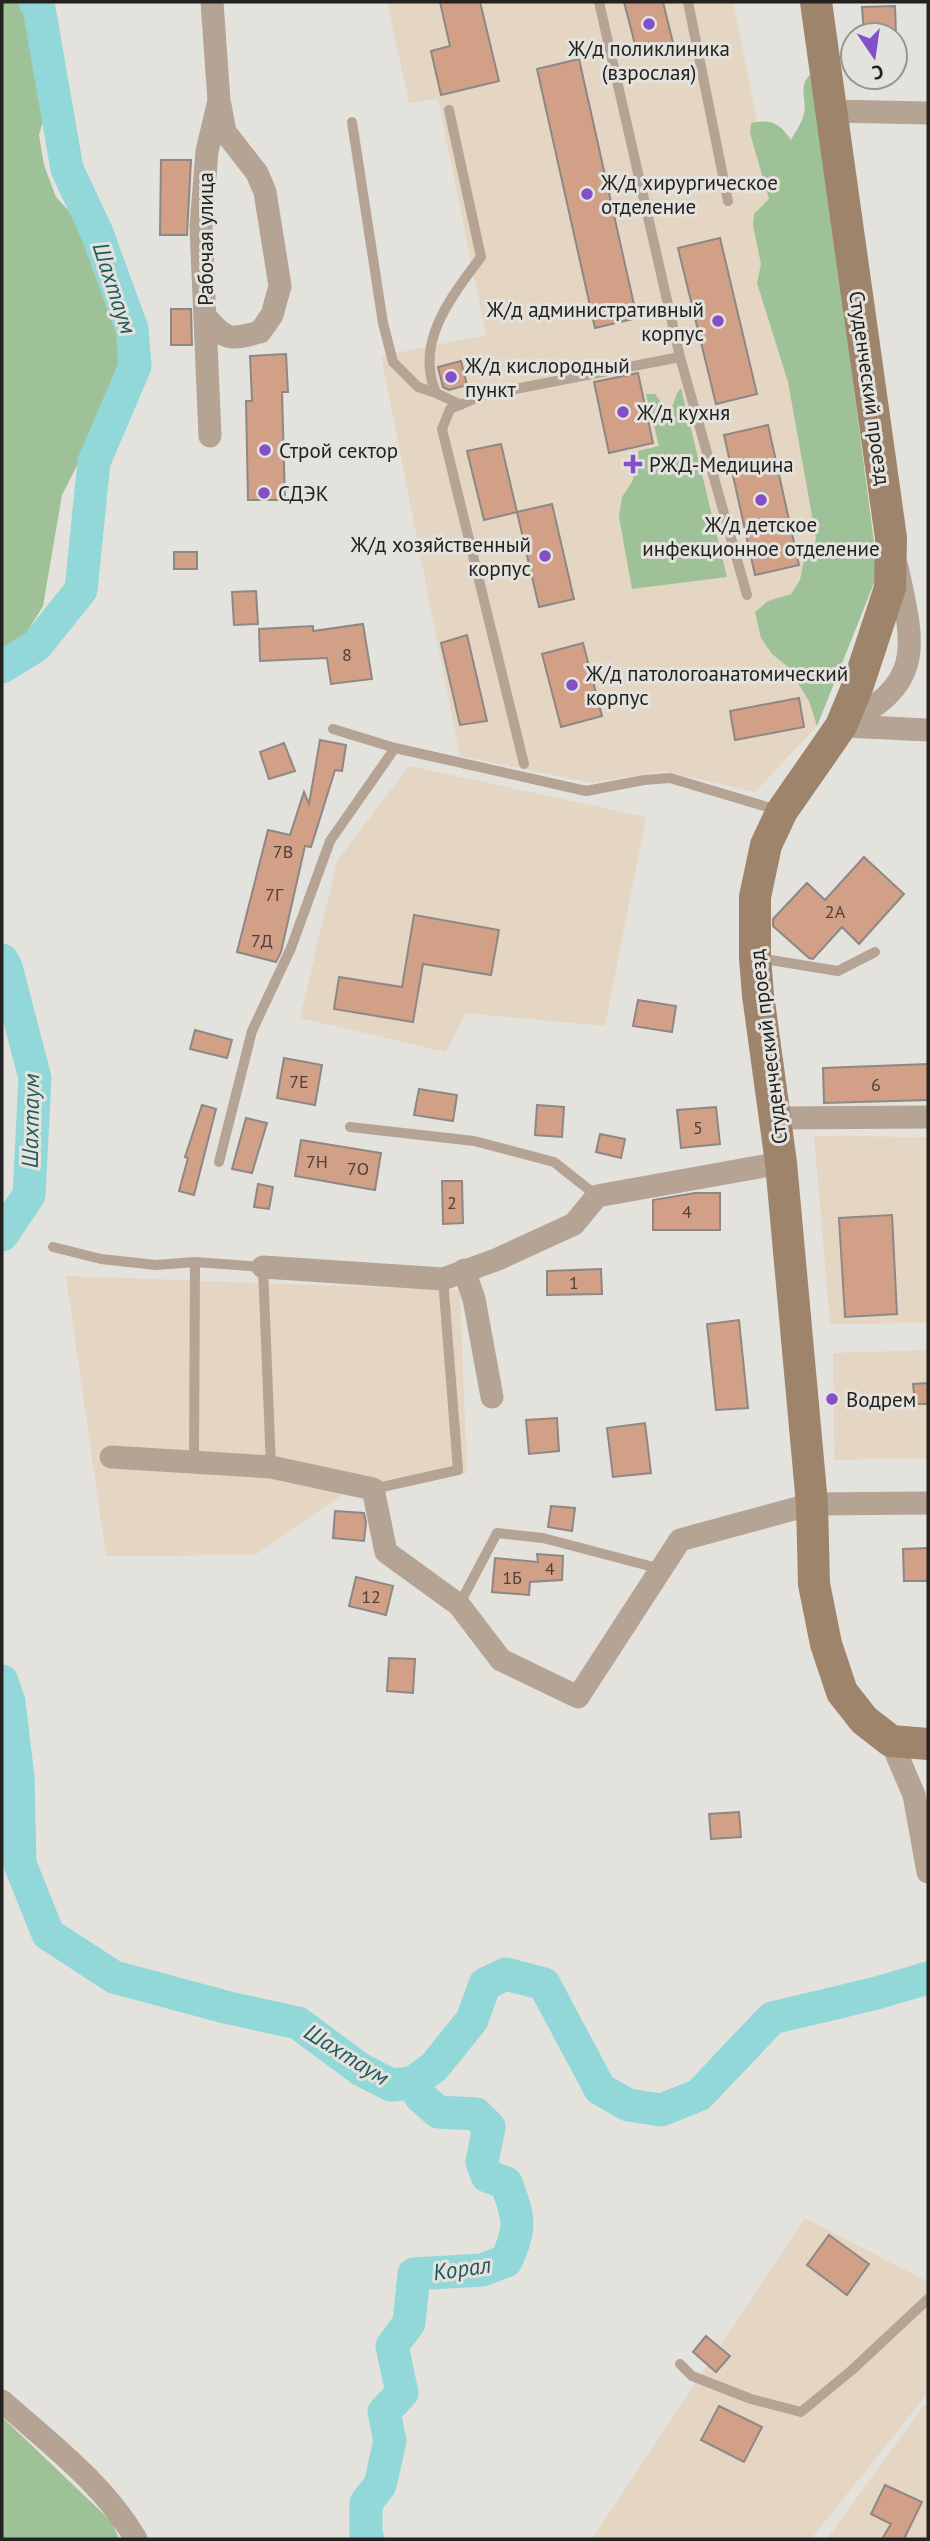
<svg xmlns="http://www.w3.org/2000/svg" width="930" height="2541" viewBox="0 0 930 2541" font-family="'PT Sans',sans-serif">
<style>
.industrial{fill:#e5d6c3}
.medical{fill:#e4d6c3}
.green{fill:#9fc198}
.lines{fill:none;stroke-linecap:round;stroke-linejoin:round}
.river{stroke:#92d8d8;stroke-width:33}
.building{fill:#d29f87;stroke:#8d8886;stroke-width:2}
.lane{stroke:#b5a393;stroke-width:10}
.street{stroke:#b5a393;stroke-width:23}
.secondary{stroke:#9f846c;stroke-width:32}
.poi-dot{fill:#8350c9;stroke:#e4e2dd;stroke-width:2.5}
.labels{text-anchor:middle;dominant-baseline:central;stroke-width:6;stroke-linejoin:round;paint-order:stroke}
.number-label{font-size:18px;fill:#4f413a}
.poi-label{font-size:21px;fill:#232220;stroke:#e4e2dd;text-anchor:start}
.street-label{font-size:21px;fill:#232220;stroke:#e4e2dd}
.water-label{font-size:23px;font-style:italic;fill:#205b5b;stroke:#e4e2dd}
</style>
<rect width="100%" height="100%" fill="#e4e2dd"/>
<path class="industrial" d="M409,766l237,51 -41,209 -140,-13 -19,39 -146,-34 37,-157z
M814,1136l114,1v186l-98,1z
M66,1276l394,14 7,183 -124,21 -88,61 -149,1z
M928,1350v108l-94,2 -1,-107z
M805,2218l123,64v111l-117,146h-219z
M924,2405h4v134h-101z"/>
<path class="medical" d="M387,2h346l28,140 59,-11 58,442 -61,153 -62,66 -92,-21 -72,12 -131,-27 -79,-400 105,-21 -48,-236 -29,4z"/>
<path class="green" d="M2,2h23l4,3 9,31 2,35 7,36 -8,28 5,30 12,32 32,35 30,90 10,43 -66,130 -19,111 -23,37 -18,11z
M810,75l10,56 58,442 -61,153 -8,-25 -22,-35 -15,-12 -11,-16 -6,-26 13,-11 23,-7 9,-14 4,-20 9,-9 3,-13 -28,-156 -31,-99 4,-19 -8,-39 1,-11 15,-15 -19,-66 1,-10c21,-4 28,0 40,17 4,-7 11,-18 13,-26 3,-14 -6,-28 6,-39z
M681,388l46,189 -95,12 -13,-72 3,-20 10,-15 7,-20 -1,-11 21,-5 -13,-52h9l9,12 6,3c6,-7 4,-14 11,-21z
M2,2417l110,105 7,17h-117z"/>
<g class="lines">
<path class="river" d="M2,667l34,-21 45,-56 13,-128 41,-96 -3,-37 -35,-96 -30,-64 -28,-161 -4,-6
M2,960l4,7 29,111 -6,117 -27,40
M2,1681l7,21 9,75 2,87 28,70 66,43 115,31 69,15 62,46 31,16 21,-2 22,-16 38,-47 13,-36 21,-10 38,10 56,105 28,16 33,5 38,-15 73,-77 101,-24 55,-16
M368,2539l-2,-5v-31l14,-18 10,-44 -6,-29 18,-19 -10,-47 17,-23 5,-49 68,-4 24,-9c16,-33 13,-44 0,-78l-19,-7 -5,-14 7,-35 -13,-13 -38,-2 -17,-15 -9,-14"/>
</g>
<path class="building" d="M440,2h40l19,79 -58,14 -10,-44 19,-5z
M624,2h39l11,45 -36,9z
M895,6l1,29h-32l-2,-28z
M579,59l58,259 -42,10 -58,-259z
M161,160h30l-4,75h-27z
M720,238l37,156 -41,10 -38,-156z
M171,309h20l1,36h-21z
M286,354l2,38h-6l3,108h-37l-2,-99h6l-2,-45z
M461,361l6,24 -18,5 -6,-3 -5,-20z
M638,373l15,70 -44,10 -15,-71z
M768,425l31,140 -44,10 -31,-140z
M501,444l16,68 -33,8 -17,-69z
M552,504l22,95 -35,8 -22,-95z
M174,552h23v17h-23z
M256,591l2,33 -24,1 -2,-33z
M363,624l9,55 -41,5 -4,-26 -67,3 -1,-32 54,-3v5z
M467,635l20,86 -27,4 -19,-82z
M583,643l19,73 -41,11 -19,-73z
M799,698l5,29 -69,13 -5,-29z
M320,740l26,5 -4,26 -7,-1 -24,77 -6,-1 -24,106 -5,10 -39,-10 31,-122 22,5 14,-43 5,12z
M284,743l11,28 -26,8 -9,-27z
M864,857l40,37 -45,50 -17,-17 -29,32 -4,-1 -36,-32v-7l34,-36 18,17z
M414,915l85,15 -8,45 -68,-11 -10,58 -79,-13 5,-32 63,10z
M638,1000l38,6 -4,26 -39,-6z
M195,1030l37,10 -5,18 -37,-9z
M284,1058l38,7 -7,40 -38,-7z
M928,1064v36l-104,3 -1,-35z
M419,1089l38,6 -4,26 -39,-6z
M202,1105l14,4 -22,86 -15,-4 9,-33 -3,-1z
M537,1105l27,2 -2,30 -27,-2z
M716,1107l4,37 -39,4 -4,-38z
M246,1118l21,5 -15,50 -20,-4z
M600,1134l25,5 -4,19 -25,-6z
M301,1140l80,13 -6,37 -80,-14z
M442,1181h20l1,42 -20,1z
M258,1184l15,3 -4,22 -15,-2z
M695,1193h25v37h-67v-30z
M892,1215l5,99 -52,3 -6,-99z
M601,1269l1,25 -55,1v-24z
M739,1320l9,88 -32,2 -9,-86z
M928,1383v21h-13l-2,-20z
M557,1418l2,33 -30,3 -3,-34z
M645,1423l6,50 -38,4 -6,-49z
M551,1506l24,2 -3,23 -24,-4z
M335,1511l29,2 2,9 -2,19 -31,-3z
M928,1548v33h-24l-1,-32z
M537,1554l26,2 -1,24 -32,2 -1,13 -37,-3 3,-34 43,4z
M356,1577l37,9 -7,29 -37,-9z
M389,1658l26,1 -2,34 -26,-2z
M739,1812l2,25 -30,2 -2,-25z
M829,2235l40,29 -22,31 -40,-30z
M706,2336l24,20 -14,16 -23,-20z
M719,2406l43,21 -18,35 -43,-22z
M885,2485l37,17 -18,37h-22l9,-15 -20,-10z"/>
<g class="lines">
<path class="lane" d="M688,2l40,199
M352,122l31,201 10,39 25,25 18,6c-22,-51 16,-97 45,-136l-32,-147
M680,357l67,238
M436,393l25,12
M333,729l62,19
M524,764l-82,-335 8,-20 34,-14 196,-38 -81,-355
M758,958l80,13 37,-19
M350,1127l124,14 80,21 43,34
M219,1162l33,-131 39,-83 39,-107 65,-93 191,43 58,-11 26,-2 111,33
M53,1247l48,12 55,6 39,-3 68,5 8,200
M194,1461l1,-199
M373,1489l85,-19 -15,-191
M459,1605l38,-72 46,5 118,31
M680,2364l12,12 59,23 50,13 51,-42 76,-71"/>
<path class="street" d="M830,111l98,2
M205,316c21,25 24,24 55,16l12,-17 8,-29 -15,-94 -8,-19 -32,-41 -5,-27
M210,436l-9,-209 6,-76 12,-50 -7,-99
M841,726c84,-42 74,-77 56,-159
M845,726l83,4
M776,1118l152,-1
M263,1267l180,12 55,-20 76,-35 23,-28 184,-33
M464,1270l10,29 18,98
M111,1457l160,10 102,22 13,63 73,53 42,55 77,37 102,-157 132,-36 116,-1
M891,1741l23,54 14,77
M2,2401c47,42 101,82 134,138"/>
<path class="secondary" d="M816,2l75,536 -1,50 -32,97 -17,41 -59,85 -16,34 -11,52v61l3,37 23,168 31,341 2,80 12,60 16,48 22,28 27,21 37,3"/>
</g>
<g class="poi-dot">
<circle cx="649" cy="24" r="7"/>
<circle cx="587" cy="194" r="7"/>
<circle cx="718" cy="321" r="7"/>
<circle cx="451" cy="377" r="7"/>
<circle cx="623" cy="412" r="7"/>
<circle cx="265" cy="450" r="7"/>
<path d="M629.5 453.5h7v7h7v7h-7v7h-7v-7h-7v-7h7z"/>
<circle cx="264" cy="493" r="7"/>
<circle cx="761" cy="500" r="7"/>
<circle cx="545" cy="556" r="7"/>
<circle cx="572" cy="685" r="7"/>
<circle cx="832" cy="1399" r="7"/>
</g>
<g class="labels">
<g class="number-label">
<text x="347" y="654">8</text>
<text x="283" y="851">7В</text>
<text x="274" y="894">7Г</text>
<text x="835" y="911">2А</text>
<text x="262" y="940">7Д</text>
<text x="299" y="1081">7Е</text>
<text x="876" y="1084">6</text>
<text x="698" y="1127">5</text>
<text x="317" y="1161">7Н</text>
<text x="358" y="1168">7О</text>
<text x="452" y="1202">2</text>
<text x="687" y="1211">4</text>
<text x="574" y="1282">1</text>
<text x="550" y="1568">4</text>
<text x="512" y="1577">1Б</text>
<text x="371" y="1596">12</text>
</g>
<g class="poi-label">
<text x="649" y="48" text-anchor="middle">Ж/д поликлиника<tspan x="649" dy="24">(взрослая)</tspan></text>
<text x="601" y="182">Ж/д хирургическое<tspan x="601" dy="24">отделение</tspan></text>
<text x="704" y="309" text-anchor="end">Ж/д административный<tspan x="704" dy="24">корпус</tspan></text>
<text x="465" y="365">Ж/д кислородный<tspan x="465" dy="24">пункт</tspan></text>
<text x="637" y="412">Ж/д кухня</text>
<text x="279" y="450">Строй сектор</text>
<text x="649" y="464">РЖД-Медицина</text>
<text x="278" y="493">СДЭК</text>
<text x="761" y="524" text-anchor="middle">Ж/д детское<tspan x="761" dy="24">инфекционное отделение</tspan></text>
<text x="531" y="544" text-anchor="end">Ж/д хозяйственный<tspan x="531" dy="24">корпус</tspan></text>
<text x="586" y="673">Ж/д патологоанатомический<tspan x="586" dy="24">корпус</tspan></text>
<text x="846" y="1399">Водрем</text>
</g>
<g class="street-label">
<text transform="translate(205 239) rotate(-90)">Рабочая улица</text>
<text transform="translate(870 388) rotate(82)">Студенческий проезд</text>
<text transform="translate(768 1047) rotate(-97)">Студенческий проезд</text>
</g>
<g class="water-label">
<text transform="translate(115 288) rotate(72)">Шахтаум</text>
<text transform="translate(30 1121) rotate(-89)">Шахтаум</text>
<text transform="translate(347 2054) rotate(32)">Шахтаум</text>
<text transform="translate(462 2268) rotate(-8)">Корал</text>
</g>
</g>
<rect width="930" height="2541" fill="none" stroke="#232220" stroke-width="7"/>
<g transform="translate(874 56) rotate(167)"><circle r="33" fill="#e4e2dd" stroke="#979591" stroke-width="2"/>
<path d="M0-5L12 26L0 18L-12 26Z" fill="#8350c9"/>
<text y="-10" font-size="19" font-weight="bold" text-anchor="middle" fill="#232220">С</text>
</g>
</svg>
